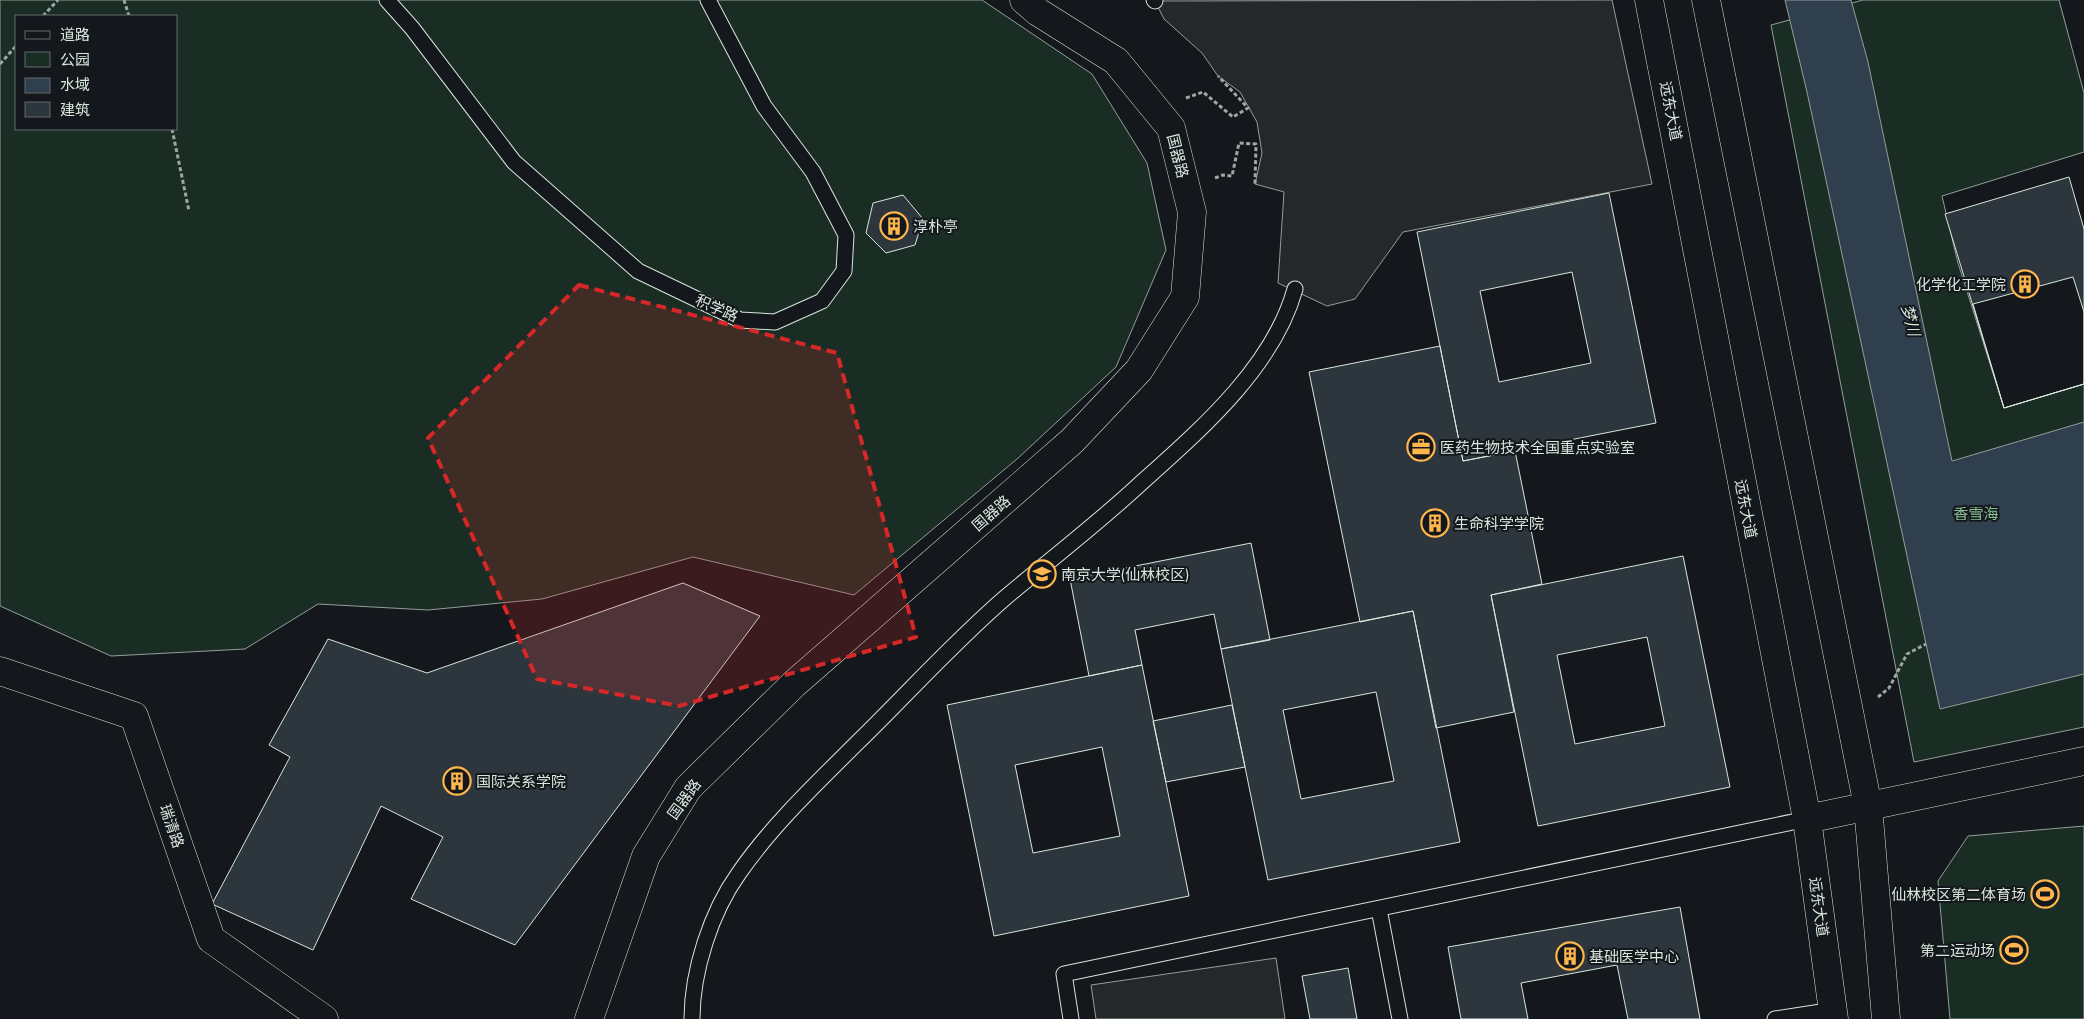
<svg xmlns="http://www.w3.org/2000/svg" width="2084" height="1019" viewBox="0 0 2084 1019" font-family="'Titillium Web','Noto Sans SC',sans-serif">
<style>
.green{fill:#1a2d24;stroke:#939e99;fill-rule:evenodd}
.parking{fill:#24282b;stroke:#939e99}
.water{fill:#2f3f4d;stroke:#939e99}
.building{fill:#2c363c;stroke:#d8e6dc;fill-rule:evenodd}
.lines{fill:none;stroke-linecap:round;stroke-linejoin:round}
.service-casing{stroke:#d8e6dc;stroke-width:17}
.minor-casing{stroke:#d8e6dc;stroke-width:29}
.path{stroke:#9da8a2;stroke-width:3;stroke-dasharray:4 2.5;stroke-linecap:butt}
.service{stroke:#14181c;stroke-width:15}
.minor{stroke:#14181c;stroke-width:28}
.marked{fill:#d62828;fill-opacity:0.2;stroke:#d62828;stroke-width:4;stroke-dasharray:10 6;stroke-linejoin:round}
.labels{text-anchor:middle;dominant-baseline:central;stroke-width:4;stroke-linejoin:round;paint-order:stroke}
.street-label{font-size:15px;fill:#d8e6dc;stroke:#14181c}
.poi-label{font-size:15px;fill:#d8e6dc;stroke:#14181c;text-anchor:start}
.park-label{font-size:15px;fill:#8ac095;stroke:#14181c}
.water-label{font-size:16px;font-style:italic;fill:#d8e6dc;stroke:#14181c}
</style>
<rect width="100%" height="100%" fill="#14181c"/>
<path class="green" d="M0,0h982l110,74 55,89 19,87 -50,117 -99,92 -163,136 -161,-38 -151,42 -114,11 -110,-6 -73,45 -134,7 -111,-50zM16,16h160v113h-160z
M1863,0h196l25,93v59l-142,44 16,67 46,145 80,-24v343l-170,35 -143,-737z
M2084,826v193h-134l-12,-138 30,-45z"/>
<path class="parking" d="M1612,0l40,184 -249,48 -48,67 -28,7 -49,-23 6,-91 -29,-8 7,-31 -5,-31 -17,-30 -22,-16 -16,-23 -38,-34 -9,-18z
M1276,958l9,61h-189l-5,-34z"/>
<path class="water" d="M1785,0h66l17,62 84,399 132,-39v252l-144,35 -133,-617z"/>
<path class="building" d="M2069,177l15,52v155l-80,24 -59,-194z
M1609,193l47,230 -193,38 -46,-229zM1572,272l19,91 -92,19 -19,-91z
M903,195l20,24 -8,26 -29,8 -20,-20 7,-30z
M2073,277l11,35v72l-80,24 -31,-104z
M1440,346l23,115 52,-10 27,133 -51,11 23,117 -78,16 -23,-117 -53,11 -51,-250z
M1251,543l19,97 -49,9 -7,-35 -79,16 7,35 -53,11 -19,-97z
M1683,556l47,231 -192,39 -47,-231zM1647,637l18,89 -90,18 -18,-89z
M683,583l77,33 -245,329 -104,-46 32,-62 -62,-31 -68,144 -101,-46 78,-147 -21,-12 59,-106 99,34z
M1413,611l47,231 -192,38 -47,-231zM1376,692l18,89 -93,18 -18,-89z
M1142,665l47,231 -195,40 -47,-231zM1102,747l18,89 -87,17 -18,-88z
M1232,705l13,62 -79,15 -13,-61z
M1680,907l20,112h-72l-11,-54 -96,18 7,36h-67l-13,-72z
M1348,968l9,51h-47l-8,-43z"/>
<g class="lines">
<g class="service-casing">
<path id="service" d="M387,0l25,28 102,134 124,109 102,49 35,2 47,-21 22,-30 2,-36 -33,-63 -49,-66 -56,-106
M1154,0l1,1
M1379,909l21,110
M692,1019c0,-48 19,-107 47,-146 34,-49 79,-91 121,-133 48,-47 96,-100 146,-143 45,-38 91,-73 134,-113 59,-53 133,-116 155,-195
M1071,1019l-7,-45 743,-155
M1775,1019l59,-9"/>
</g>
<g class="minor-casing">
<path id="minor" d="M1649,0l158,819 27,200
M1706,0l162,806 18,213
M0,671l134,45 77,223 113,80
M1807,819l277,-58
M589,1019l57,-163 42,-68 106,-104 278,-243 67,-71 46,-73 7,-85 -21,-84 -55,-67 -78,-49 -14,-12"/>
</g>
<path class="path" d="M124,0l5,16
M43,16l15,-16
M0,64l16,-18
M1186,98l17,-6 30,25 15,-9 -30,-32
M172,129l17,82
M1215,178l8,-3 9,1 7,-33 17,1 -1,40
M1878,697l11,-9 18,-34 19,-10"/>
<use href="#service" class="service"/>
<use href="#minor" class="minor"/>
</g>
<path class="marked" d="M579,285l258,68 79,284 -237,69 -142,-27 -109,-241z"/>
<defs>
<g id="building-ring" transform="scale(1.4375)"><circle r="9.5" fill="#14181c" stroke="#ffb74d" stroke-width="1.5"/><path d="M-4-6H4V6H1V3H-1V6H-4ZM-2.5-4.3h1.7v1.8h-1.7ZM.8-4.3h1.7v1.8H.8ZM-2.5-1h1.7V.8h-1.7ZM.8-1h1.7V.8H.8Z" fill="#ffb74d"/></g>
<g id="office-ring" transform="scale(1.4375)"><circle r="9.5" fill="#14181c" stroke="#ffb74d" stroke-width="1.5"/><path d="M-6-3h4V-5.5h4V-3h4V5H-6ZM-1-4.5V-3h2v-1.5ZM-6 0V1H6V0Z" fill="#ffb74d"/></g>
<g id="university-ring" transform="scale(1.4375)"><circle r="9.5" fill="#14181c" stroke="#ffb74d" stroke-width="1.5"/><path d="M0-5L7-2L0 1L-7-2ZM-4 1L0 2.5L4 1V4Q0 6-4 4Z" fill="#ffb74d"/></g>
<g id="stadium-ring" transform="scale(1.4375)"><circle r="9.5" fill="#14181c" stroke="#ffb74d" stroke-width="1.5"/><path d="M0-5a6.5 5 0 1 0 0 10a6.5 5 0 1 0 0-10ZM-3.5-1.8h7v3.6h-7Z" fill="#ffb74d"/></g>
</defs>
<g fill-rule="evenodd">
<use href="#building-ring" x="894" y="226"/>
<use href="#building-ring" x="2025" y="284"/>
<use href="#office-ring" x="1421" y="447"/>
<use href="#building-ring" x="1435" y="523"/>
<use href="#university-ring" x="1042" y="574"/>
<use href="#building-ring" x="457" y="781"/>
<use href="#stadium-ring" x="2045" y="894"/>
<use href="#stadium-ring" x="2014" y="950"/>
<use href="#building-ring" x="1570" y="956"/>
</g>
<g class="labels">
<g class="street-label">
<text transform="translate(1671 111) rotate(79)">远东大道</text>
<text transform="translate(1178 156) rotate(76)">国器路</text>
<text transform="translate(717 308) rotate(24)">积学路</text>
<text transform="translate(1746 509) rotate(79)">远东大道</text>
<text transform="translate(991 513) rotate(-41)">国器路</text>
<text transform="translate(684 799) rotate(-54)">国器路</text>
<text transform="translate(172 826) rotate(71)">瑞清路</text>
<text transform="translate(1819 907) rotate(82)">远东大道</text>
</g>
<g class="poi-label">
<text x="913" y="226">淳朴亭</text>
<text x="2006" y="284" text-anchor="end">化学化工学院</text>
<text x="1440" y="447">医药生物技术全国重点实验室</text>
<text x="1454" y="523">生命科学学院</text>
<text x="1061" y="574">南京大学(仙林校区)</text>
<text x="476" y="781">国际关系学院</text>
<text x="2026" y="894" text-anchor="end">仙林校区第二体育场</text>
<text x="1995" y="950" text-anchor="end">第二运动场</text>
<text x="1589" y="956">基础医学中心</text>
</g>
<g class="park-label">
<text x="1976" y="513">香雪海</text>
</g>
<g class="water-label">
<text transform="translate(1911 320) rotate(76)">梦川</text>
</g>
</g>
<rect x="15" y="15" width="162" height="115" fill="#14181c" stroke="#626a69"/>
<rect x="25" y="31" width="25" height="8" fill="#14181c" stroke="#626a69"/>
<text x="60" y="40" font-size="15" fill="#d8e6dc">道路</text>
<rect x="25" y="52" width="25" height="15" fill="#1a2d24" stroke="#626a69"/>
<text x="60" y="65" font-size="15" fill="#d8e6dc">公园</text>
<rect x="25" y="78" width="25" height="15" fill="#2f3f4d" stroke="#626a69"/>
<text x="60" y="90" font-size="15" fill="#d8e6dc">水域</text>
<rect x="25" y="102" width="25" height="15" fill="#2c363c" stroke="#626a69"/>
<text x="60" y="115" font-size="15" fill="#d8e6dc">建筑</text>
</svg>
